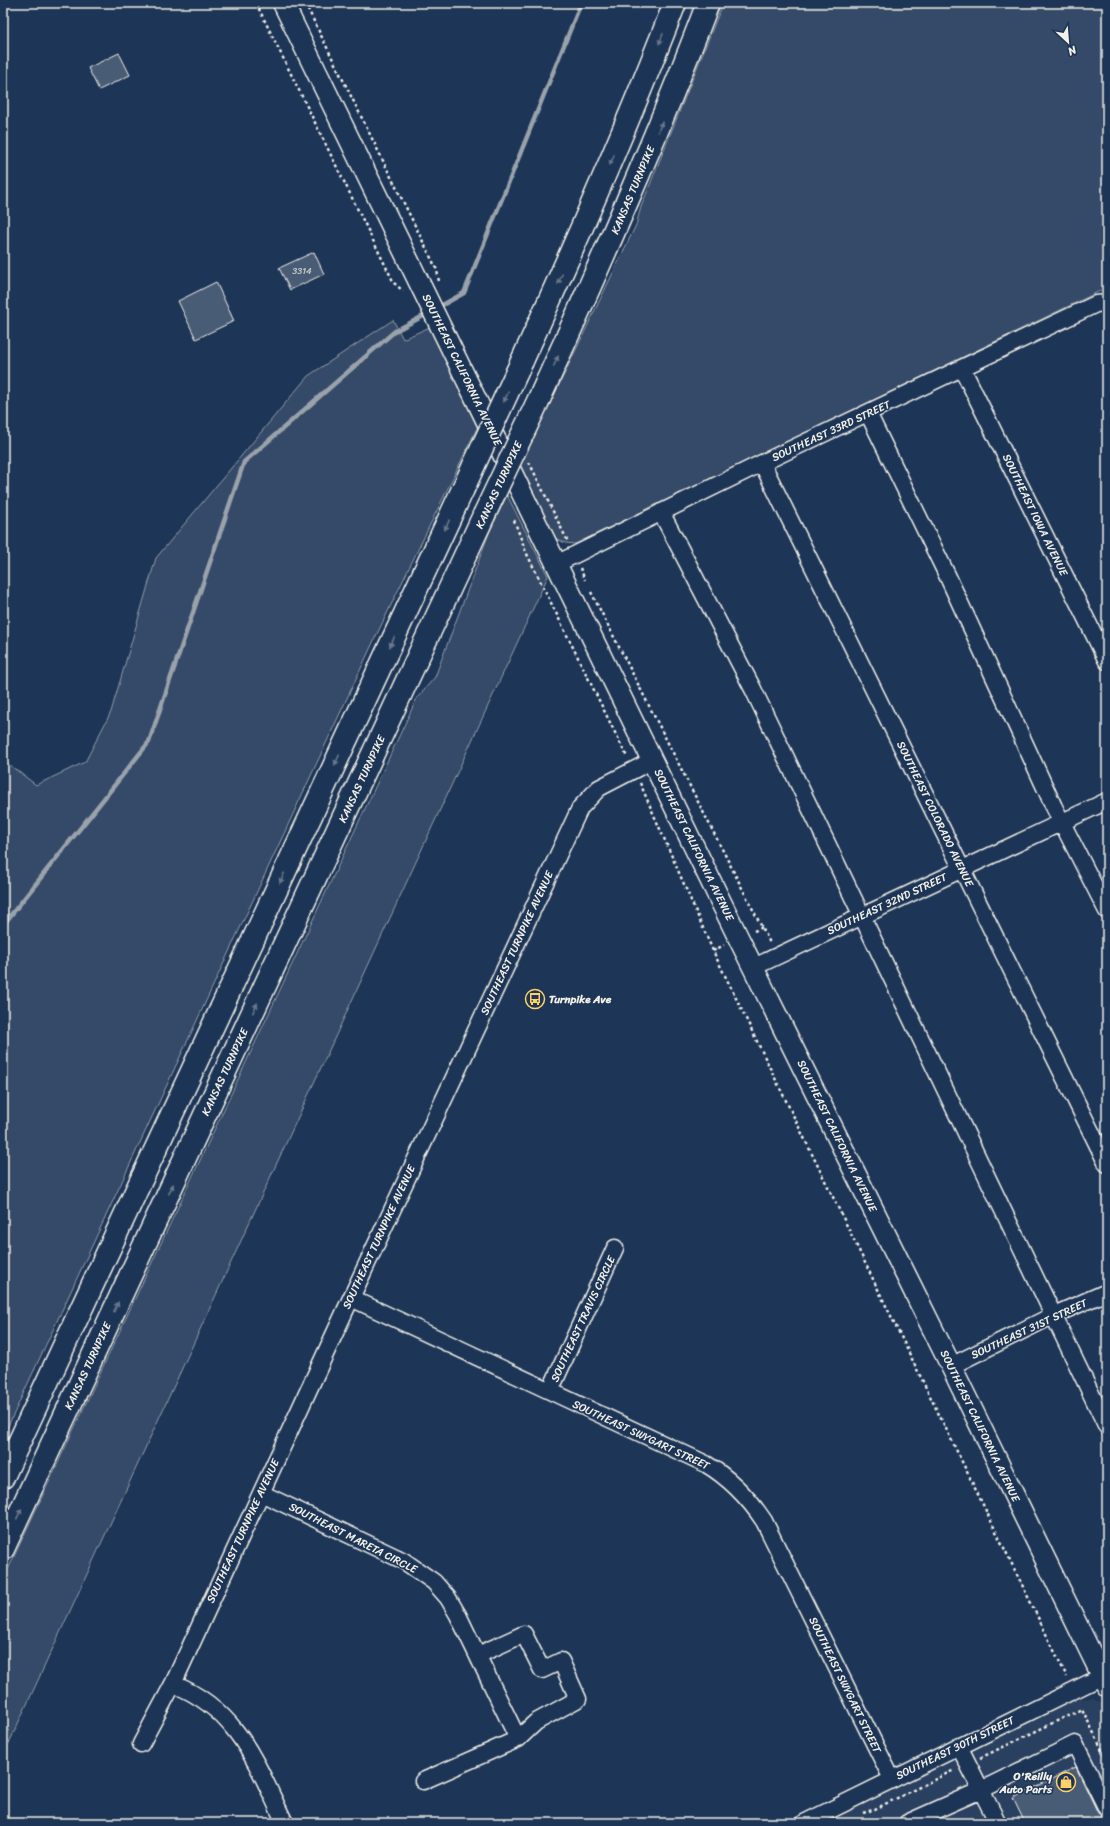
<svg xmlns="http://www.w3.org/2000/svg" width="1110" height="1826" viewBox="0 0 1110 1826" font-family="Sriracha,sans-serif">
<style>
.built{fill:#2a4060}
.green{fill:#354a67;stroke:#949ea8}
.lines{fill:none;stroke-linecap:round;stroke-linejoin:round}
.stream{stroke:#9aa2ab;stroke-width:4.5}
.building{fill:#485b74;stroke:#f4f1e8}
.minor-casing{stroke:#f4f1e8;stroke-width:19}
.major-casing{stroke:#f4f1e8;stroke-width:23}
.highway-casing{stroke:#f4f1e8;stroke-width:25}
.path{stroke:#f4f1e8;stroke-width:2.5;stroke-dasharray:3 3;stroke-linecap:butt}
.minor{stroke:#1d3557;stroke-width:16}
.major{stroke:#1d3557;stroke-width:20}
.highway{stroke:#1d3557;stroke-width:22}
.highway-bridge-casing{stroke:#f4f1e8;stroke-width:25;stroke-linecap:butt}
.highway-bridge{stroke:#1d3557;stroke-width:22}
.oneway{fill:#68778a}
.labels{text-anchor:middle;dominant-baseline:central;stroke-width:3;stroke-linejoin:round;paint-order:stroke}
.number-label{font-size:9px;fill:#c9cccb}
.street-label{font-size:11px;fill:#f4f1e8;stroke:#1d3557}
.poi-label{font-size:11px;font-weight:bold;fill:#f4f1e8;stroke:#1d3557;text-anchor:start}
</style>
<rect width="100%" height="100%" fill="#1d3557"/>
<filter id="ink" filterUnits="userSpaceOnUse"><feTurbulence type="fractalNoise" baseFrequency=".025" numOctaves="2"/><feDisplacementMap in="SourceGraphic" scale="8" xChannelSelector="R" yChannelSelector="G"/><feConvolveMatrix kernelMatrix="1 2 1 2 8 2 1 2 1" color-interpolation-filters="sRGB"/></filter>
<g filter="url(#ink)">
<path class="built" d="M1093,1698l10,6 4,7v112h-285l254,-124z"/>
<path class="green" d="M723,3h384v288l-5,-1 -527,254 -10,-1 -10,-5 -35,-72 116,-241 5,-18z
M393,320l10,19 27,-12 49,97 -103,212 -373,801v-677l33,25 49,-23 26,-50 45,-154 152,-182z
M507,495l41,81 -545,1180v-176l414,-882 18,-21 54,-144z"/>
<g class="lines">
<path class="stream" d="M437,308l27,-15 117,-290
M3,925l146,-183 95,-280 151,-131 34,-18"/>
</g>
<path class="building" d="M119,53l11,22 -31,15 -11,-22z
M314,252l10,22 -34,16 -11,-22z
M216,282l18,39 -38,18 -18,-38z
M1076,1767l22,46 6,5 3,5h-82l-12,-25z"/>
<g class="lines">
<g class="minor-casing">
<path id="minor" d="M962,368l145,293
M868,413l80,164 106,230 53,104
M762,463l345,701
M661,512l92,177 354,738
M556,564l206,-101 334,-159 11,-1
M754,967l353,-166
M351,1298l355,166c25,15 42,33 58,57l128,258
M951,1366l103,-51 53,-23
M550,1391l65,-143
M261,1493l143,68 30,21 14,16 10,17 60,124
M173,1684c66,26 83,80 112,139
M141,1744l32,-60 178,-386 229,-490 19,-20 54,-28
M959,1746l22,44 94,-46 32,65
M423,1781l95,-42 18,-17 42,-23 -17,-38 -19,9 -18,-36 -46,21
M804,1823l303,-149
M907,1823l74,-33 17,33"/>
</g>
<g class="major-casing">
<path id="major" d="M283,3l456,936 212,427 156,320"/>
</g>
<g class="highway-casing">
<path id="highway" d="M522,361c54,-118 106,-237 153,-358
M540,397c59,-130 117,-260 168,-394
M3,1477l460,-988
M3,1549l481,-1034"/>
</g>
<path class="path" d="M256,3l138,280 9,8
M305,3l132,267 2,12
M529,462l39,80
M514,520l12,32 101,205
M580,568l5,12
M591,592l179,351
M640,783l73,168 354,726
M754,931l9,-4
M713,951l11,-6
M980,1758l102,-49 25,51
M863,1813l12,-4 79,-39"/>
<use href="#minor" class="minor"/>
<use href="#major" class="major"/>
<use href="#highway" class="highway"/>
<g class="highway-bridge-casing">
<path id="highway-bridge" d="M463,489l59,-128
M484,515l56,-118"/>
</g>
<use href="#highway-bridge" class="highway-bridge"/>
</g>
<defs><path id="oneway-solid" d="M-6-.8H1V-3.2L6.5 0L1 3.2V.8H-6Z"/></defs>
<g class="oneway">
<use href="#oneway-solid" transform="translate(661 39) rotate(111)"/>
<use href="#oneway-solid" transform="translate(660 127) rotate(-68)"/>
<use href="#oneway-solid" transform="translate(612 160) rotate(113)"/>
<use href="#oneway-solid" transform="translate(560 279) rotate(114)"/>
<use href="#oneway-solid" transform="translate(556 361) rotate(-66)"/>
<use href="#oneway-solid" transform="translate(506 397) rotate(115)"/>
<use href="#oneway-solid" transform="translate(447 525) rotate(115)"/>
<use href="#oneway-solid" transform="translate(392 642) rotate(115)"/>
<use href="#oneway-solid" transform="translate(337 760) rotate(115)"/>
<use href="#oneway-solid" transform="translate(282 878) rotate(115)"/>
<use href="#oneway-solid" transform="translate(255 1008) rotate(-65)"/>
<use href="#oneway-solid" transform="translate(171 1189) rotate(-65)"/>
<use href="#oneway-solid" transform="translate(116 1307) rotate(-65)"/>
<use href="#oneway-solid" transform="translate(19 1514) rotate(-65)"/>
</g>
</g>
<defs>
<g id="bus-ring" transform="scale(1)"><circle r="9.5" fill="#1d3557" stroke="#ffd166" stroke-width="1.5"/><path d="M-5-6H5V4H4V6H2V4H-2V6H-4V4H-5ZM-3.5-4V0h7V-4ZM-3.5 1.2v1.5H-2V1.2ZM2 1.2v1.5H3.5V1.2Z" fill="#ffd166"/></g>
<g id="shop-ring" transform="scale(1)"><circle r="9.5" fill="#1d3557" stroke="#ffd166" stroke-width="1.5"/><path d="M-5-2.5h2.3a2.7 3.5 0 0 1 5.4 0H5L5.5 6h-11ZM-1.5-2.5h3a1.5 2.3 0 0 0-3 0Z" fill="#ffd166"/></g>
</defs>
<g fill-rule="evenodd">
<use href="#bus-ring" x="535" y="999"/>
<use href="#shop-ring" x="1066" y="1782"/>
</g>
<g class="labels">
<g class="number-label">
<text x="302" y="271">3314</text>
</g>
<g class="street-label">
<text transform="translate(633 190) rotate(-67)">KANSAS TURNPIKE</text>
<text transform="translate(462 370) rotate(64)">SOUTHEAST CALIFORNIA AVENUE</text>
<text transform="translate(831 431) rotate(-25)">SOUTHEAST 33RD STREET</text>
<text transform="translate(499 485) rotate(-65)">KANSAS TURNPIKE</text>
<text transform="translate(1035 515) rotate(64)">SOUTHEAST IOWA AVENUE</text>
<text transform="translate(362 779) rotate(-65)">KANSAS TURNPIKE</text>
<text transform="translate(935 814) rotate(64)">SOUTHEAST COLORADO AVENUE</text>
<text transform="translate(694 845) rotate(64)">SOUTHEAST CALIFORNIA AVENUE</text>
<text transform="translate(887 904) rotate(-25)">SOUTHEAST 32ND STREET</text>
<text transform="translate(517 943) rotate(-65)">SOUTHEAST TURNPIKE AVENUE</text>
<text transform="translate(225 1072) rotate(-65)">KANSAS TURNPIKE</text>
<text transform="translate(837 1136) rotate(64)">SOUTHEAST CALIFORNIA AVENUE</text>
<text transform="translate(379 1237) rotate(-65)">SOUTHEAST TURNPIKE AVENUE</text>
<text transform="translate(583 1319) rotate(-65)">SOUTHEAST TRAVIS CIRCLE</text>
<text transform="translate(1029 1329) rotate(-25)">SOUTHEAST 31ST STREET</text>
<text transform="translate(88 1366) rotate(-65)">KANSAS TURNPIKE</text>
<text transform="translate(980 1426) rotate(64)">SOUTHEAST CALIFORNIA AVENUE</text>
<text transform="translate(641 1435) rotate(25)">SOUTHEAST SWYGART STREET</text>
<text transform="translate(243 1531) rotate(-65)">SOUTHEAST TURNPIKE AVENUE</text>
<text transform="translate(353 1538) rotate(27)">SOUTHEAST MARETA CIRCLE</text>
<text transform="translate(845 1685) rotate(64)">SOUTHEAST SWYGART STREET</text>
<text transform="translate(955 1748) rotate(-26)">SOUTHEAST 30TH STREET</text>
</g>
<g class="poi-label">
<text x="549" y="999">Turnpike Ave</text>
<text x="1052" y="1776" text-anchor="end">O'Reilly<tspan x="1052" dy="13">Auto Parts</tspan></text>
</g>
</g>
<rect width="1110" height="1826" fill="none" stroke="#1d3557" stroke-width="16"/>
<rect x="8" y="8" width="1094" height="1810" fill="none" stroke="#f4f1e8" stroke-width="1.5" filter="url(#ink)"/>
<g transform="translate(1068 42) rotate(154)" stroke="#1d3557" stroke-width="3" paint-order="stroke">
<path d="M0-3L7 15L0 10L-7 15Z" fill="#f4f1e8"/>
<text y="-6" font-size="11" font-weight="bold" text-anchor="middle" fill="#f4f1e8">N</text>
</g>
</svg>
